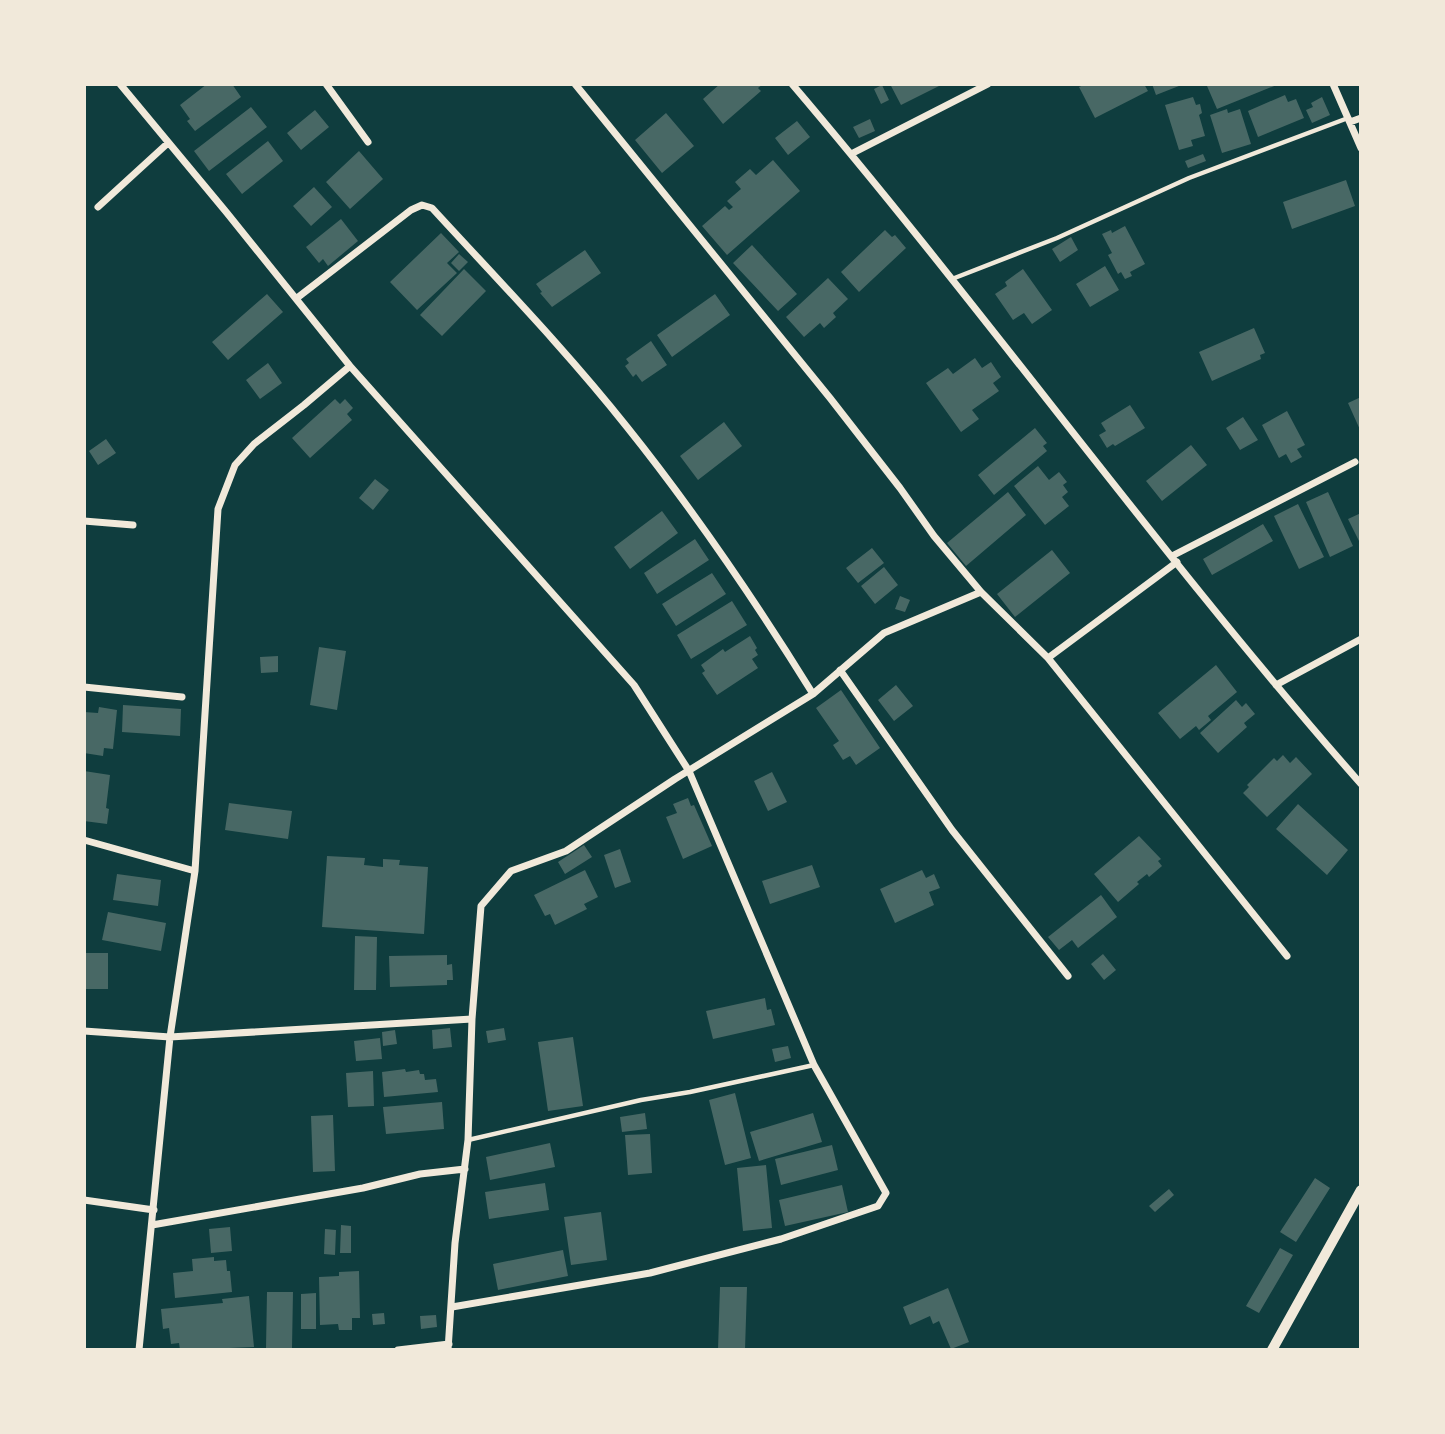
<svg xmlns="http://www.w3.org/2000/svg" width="1445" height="1434" viewBox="0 0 1445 1434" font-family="'IBM Plex Serif',serif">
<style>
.building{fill:#486865}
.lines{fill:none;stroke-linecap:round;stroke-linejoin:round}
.service{stroke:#f1e9da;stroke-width:4.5}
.minor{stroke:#f1e9da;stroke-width:7}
.tertiary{stroke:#f1e9da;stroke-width:10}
</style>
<rect width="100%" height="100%" fill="#0f3d3e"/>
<path class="building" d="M207,84h25l9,13 -46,34 -8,-10 3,-2 -10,-14z
M720,84h43l-5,4 3,3 -38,33 -20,-25z
M890,84h53l-42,21z
M1086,84h58l4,7 -53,27 -16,-31z
M1152,84h32l-28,11z
M1212,84h67l-62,25 -10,-23z
M882,85l7,15 -8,4 -7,-15z
M1285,95l3,7 8,-3 8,19 -46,19 -10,-26z
M1193,97l3,8 4,-1 2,9 -3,2 6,21 -14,4 2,6 -14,4 -14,-45z
M1322,97l8,18 -18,8 -6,-13 7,-3 -2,-4z
M251,107l16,20 -58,44 -15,-20z
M1227,109l1,4 12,-4 11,35 -29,9 -12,-38z
M315,110l14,17 -28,23 -14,-17z
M666,113l28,33 -32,27 -27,-33z
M870,119l5,12 -16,7 -6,-11z
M797,121l13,16 -22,18 -13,-17z
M268,141l15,20 -41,33 -16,-20z
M359,151l24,28 -33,30 -24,-27z
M1203,154l3,7 -18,7 -3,-7z
M773,160l27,31 -73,64 -25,-29 23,-20 4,4 4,-3 -6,-6 14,-12 -6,-7 15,-13 6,6z
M1346,180l9,26 -63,23 -9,-27z
M314,187l18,20 -21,19 -18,-20z
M341,219l17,22 -30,25 -5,-7 -4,4 -13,-16z
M1125,226l20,38 -15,8 2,4 -7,3 -4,-7 -3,2 -10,-19 4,-2 -10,-19 9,-4 1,3z
M885,230l7,7 3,-2 11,13 -47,44 -18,-20z
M441,233l18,19 -12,11 10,10 -40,37 -27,-28z
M1071,237l7,13 -18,12 -8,-13z
M752,245l45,49 -19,17 -45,-48z
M585,250l16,23 -49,34 -12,-14 2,-1 -6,-8z
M459,254l9,8 -9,9 -8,-8z
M1105,266l14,24 -29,17 -14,-23z
M464,269l22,22 -44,45 -22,-21z
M1023,269l29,41 -20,14 -8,-11 -11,7 -18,-26 12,-8 -2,-4z
M828,278l20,21 -15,14 3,4 -12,11 -4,-5 -16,14 -18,-20z
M267,294l16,18 -55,48 -16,-18z
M715,294l15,21 -58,42 -15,-22z
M1254,328l11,25 -5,2 1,4 -49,22 -13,-29z
M651,341l16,24 -25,17 -6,-8 -3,3 -8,-11 4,-3 -3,-4z
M975,358l7,10 9,-6 10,15 -8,6 6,8 -27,19 7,9 -18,13 -35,-49 22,-15 5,6z
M268,363l14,20 -22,16 -14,-19z
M1361,397v35l-13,-29z
M335,399l5,5 5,-5 8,9 -6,6 5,6 -42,38 -18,-20z
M1130,405l15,23 -30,18 -2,-2 -6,4 -8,-13 7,-4 -5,-8z
M1287,411l18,34 -8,4 5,8 -11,6 -5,-9 -7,4 -17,-33z
M1243,417l15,23 -18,10 -14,-22z
M724,422l18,24 -44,34 -18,-24z
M1035,428l12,15 -4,3 4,5 -53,44 -16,-20z
M106,439l10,14 -18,12 -9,-14z
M1191,445l16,20 -45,36 -16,-20z
M1038,466l11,14 10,-8 8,10 -4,3 5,7 -6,5 7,9 -24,19 -31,-39z
M375,479l14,11 -16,20 -14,-12z
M1008,492l18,23 -60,51 -19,-23z
M1328,492l25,54 -23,11 -24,-55z
M1298,504l26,53 -25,12 -25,-53z
M662,511l16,22 -48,36 -16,-22z
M1361,513v32l-13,-26z
M1263,524l10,17 -61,34 -9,-16z
M695,539l14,21 -52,34 -13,-21z
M872,548l12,15 -26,20 -12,-15z
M1052,550l18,23 -55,44 -18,-23z
M884,567l14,18 -23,19 -14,-18z
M712,573l14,21 -50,32 -14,-22z
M900,596l10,4 -5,12 -10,-3z
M732,601l15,24 -56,34 -14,-24z
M750,636l7,12 -2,2 3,5 -6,4 6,9 -41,27 -15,-22 3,-2 -4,-6 22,-16 2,3z
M319,647l27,4 -9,59 -27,-5z
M278,656v16l-17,1 -1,-16z
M1216,665l21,27 -29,24 3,4 -12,10 -3,-4 -16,13 -22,-26z
M896,685l17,21 -19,15 -16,-21z
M841,690l39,58 -24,17 -6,-9 -7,4 -10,-15 6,-4 -23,-33z
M1236,700l6,7 4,-4 9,11 -11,9 3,4 -29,26 -18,-20z
M123,705l58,4 -1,27 -58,-4z
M99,707l18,3 -4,39 -9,-1 -1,8 -19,-3v-41l14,1z
M1283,755l7,8 6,-6 16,17 -45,43 -24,-24 6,-6 -2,-2 27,-27 3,3z
M84,771l26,4 -4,33 3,1 -2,15 -23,-3z
M772,772l15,30 -19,9 -14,-30z
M688,798l3,8 3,-1 18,41 -29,13 -17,-42 11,-4 -4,-9z
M229,803l63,8 -4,28 -63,-9z
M1298,804l50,46 -21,25 -51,-46z
M1139,836l22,23 -3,2 4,5 -13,11 -2,-3 -10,8 2,2 -21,18 -24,-28z
M584,845l8,12 -27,17 -7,-12z
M620,849l11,33 -16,6 -11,-33z
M327,856l38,2 -1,7 19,2v-8l17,1 -1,5 29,2 -4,67 -102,-7z
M812,865l8,22 -50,17 -8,-23z
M585,870l13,27 -14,7 3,5 -32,16 -5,-11 -5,2 -11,-21z
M922,870l4,8 8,-4 6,14 -11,4 5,13 -39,18 -15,-34z
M117,874l44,6 -3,26 -45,-6z
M1101,895l16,22 -39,31 -6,-8 -13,10 -11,-13z
M108,912l58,11 -5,28 -59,-11z
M355,936l22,1 -1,53h-22z
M84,953h24v36h-24z
M1103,954l13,16 -12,10 -13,-16z
M447,955v10l5,-1 1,16h-6v5l-57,2 -1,-31z
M765,998l2,12 4,-1 4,16 -62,14 -7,-28z
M450,1028l2,19 -19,2 -1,-19z
M504,1028l2,12 -18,3 -2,-12z
M395,1030l2,14 -14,2 -1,-14z
M573,1037l10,69 -35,5 -10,-69z
M380,1038l2,21 -26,2 -2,-20z
M788,1046l3,12 -16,4 -3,-13z
M405,1069l1,3 13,-2 1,4h4l1,6 11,-1 2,13 -54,5 -2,-25z
M373,1071l1,35 -26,1 -2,-34z
M735,1093l16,65 -26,7 -16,-65z
M442,1102l2,27 -58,5 -3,-27z
M645,1113l2,16 -25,3 -2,-15z
M813,1113l9,29 -63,19 -9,-29z
M333,1115l2,56 -22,1 -2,-56z
M650,1134l2,39 -24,2 -3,-40z
M550,1143l5,24 -65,13 -4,-23z
M832,1145l6,25 -57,15 -6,-26z
M766,1165l6,63 -29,3 -6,-63z
M1315,1178l15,10 -34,54 -16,-10z
M545,1183l4,27 -60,9 -4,-27z
M842,1185l6,27 -63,14 -6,-26z
M1169,1189l5,6 -19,17 -6,-6z
M601,1212l6,48 -36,5 -7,-48z
M341,1225l10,1v27h-11z
M230,1227l2,24 -21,2 -2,-24z
M325,1229l11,1 -1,25 -11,-1z
M1280,1248l13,7 -34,58 -13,-7z
M563,1250l5,26 -70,14 -5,-26z
M214,1257v4l12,-1 1,11h3l2,21 -57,6 -2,-25 20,-2 -1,-12z
M359,1271l1,47h-8v12h-13l-1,-6 -18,1 -1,-48 20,-1v-4z
M720,1287h27l-2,63h-27z
M948,1288l21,54 -18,7 -12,-28 -6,3 -3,-8 -20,9 -7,-18z
M267,1292h26l-1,56h-26z
M316,1293v36h-15v-35z
M249,1296l5,51 -74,3 -1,-7 -8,1 -2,-16 -6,1 -2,-20 62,-6 -1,-4z
M384,1313l1,11 -12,1 -1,-11z
M436,1315l1,12 -16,2 -1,-13z"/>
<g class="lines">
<path class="service" d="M952,279l105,-41 132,-60 159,-60
M468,1140l173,-40 49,-8 124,-27"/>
<path class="minor" d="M120,84l107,129 123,153 284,319 55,86 125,294 72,128 -8,13 -97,33 -131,34 -198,34
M326,84l42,58
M575,84l255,314 70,90 34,48 47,56 67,66 239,298
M792,84c195,229 370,474 569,700
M1333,84l28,64
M1350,122l11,-4
M851,154l137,-70
M98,207l70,-64
M297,298l114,-88 11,-5 10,3c66,72 134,142 195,219 68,85 129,175 186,267
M84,521l49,4
M1172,556l183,-94
M1048,658l129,-96
M840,670l112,160 116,146
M1276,685l85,-46
M84,687l98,10
M84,840l111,31
M84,1031l86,6 302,-18
M84,1200l70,10
M152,1225l211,-37 57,-14 45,-5
M139,1350l31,-313 25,-166 23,-362 17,-44 19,-21 50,-39 46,-39
M398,1350l51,-6
M448,1350l7,-107 13,-103 4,-121 9,-113 30,-35 55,-20 109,-72 138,-85 71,-61 97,-41"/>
<path class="tertiary" d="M1272,1350l89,-160"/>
</g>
<rect width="1445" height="1434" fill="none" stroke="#f1e9da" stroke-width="172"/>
</svg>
